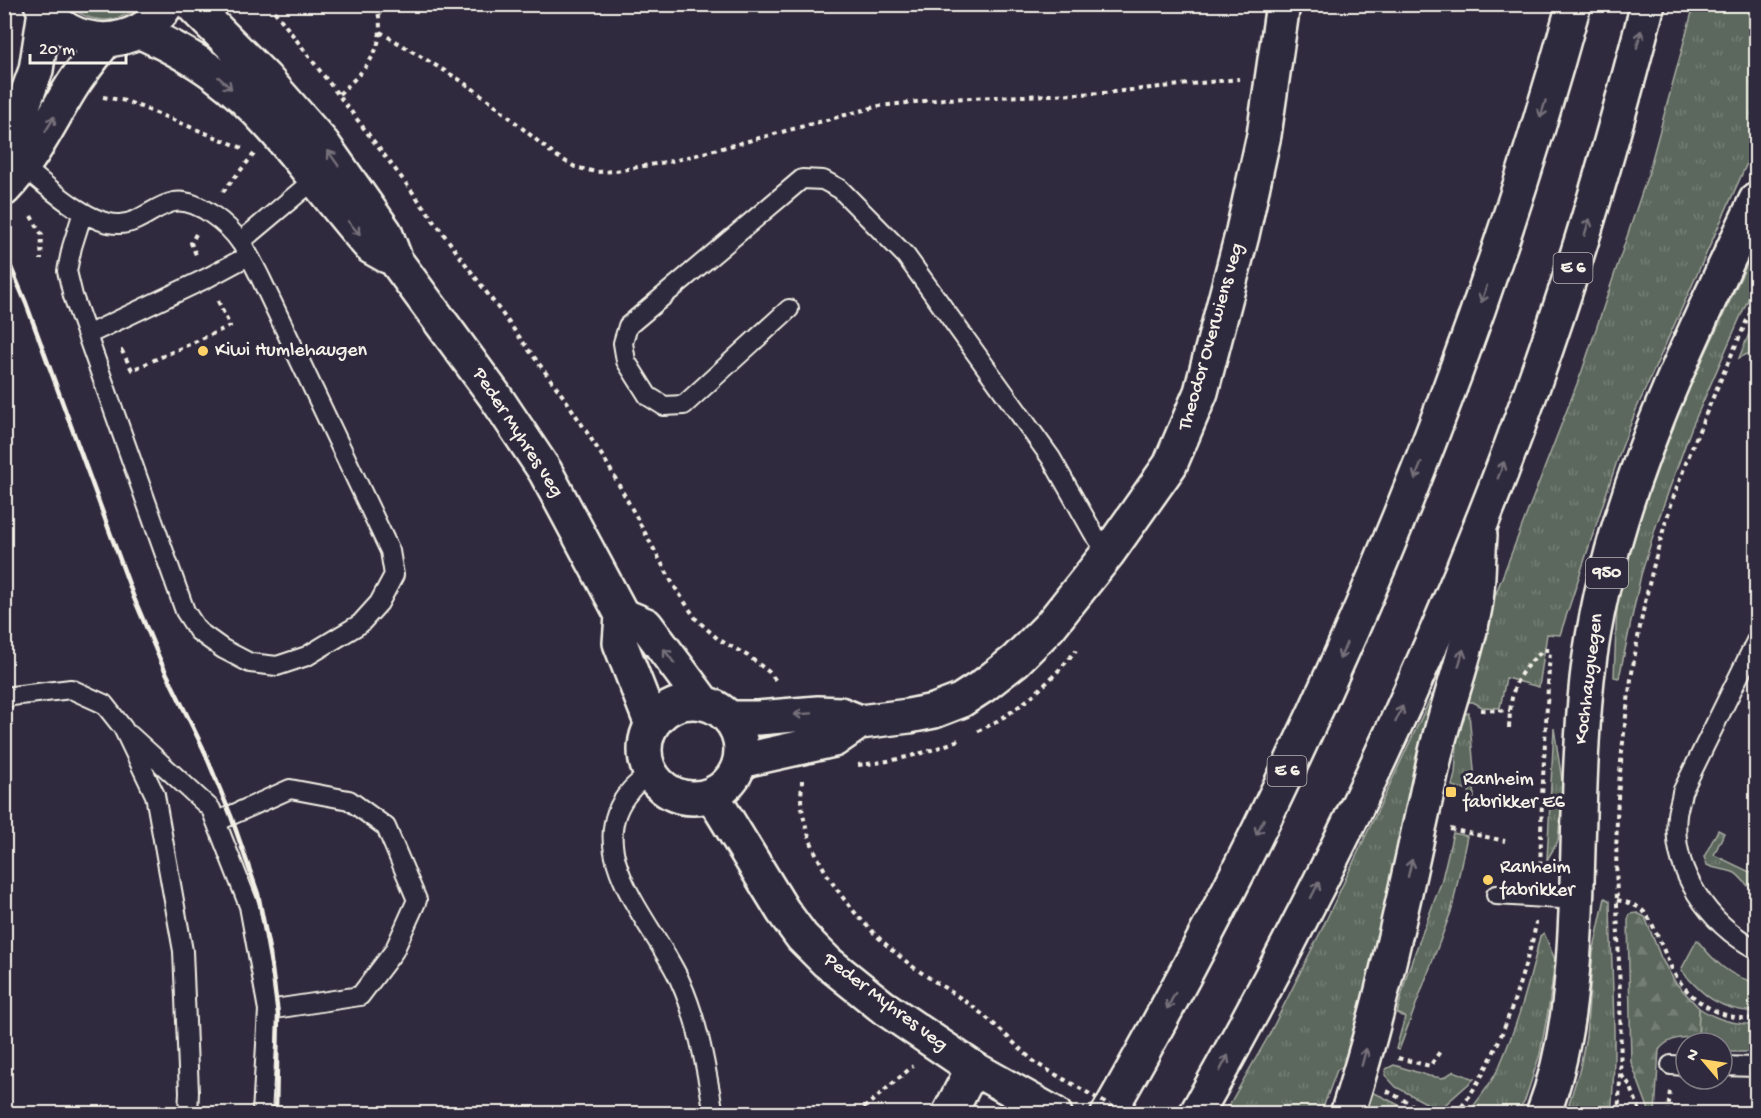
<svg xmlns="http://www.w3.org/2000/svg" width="1761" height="1118" viewBox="0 0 1761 1118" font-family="'Gochi Hand',sans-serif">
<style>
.grass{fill:url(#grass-tufts);stroke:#a8aca2;stroke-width:1.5}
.forest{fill:url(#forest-firs);stroke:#a8aca2;stroke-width:1.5}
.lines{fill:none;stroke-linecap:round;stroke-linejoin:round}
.service-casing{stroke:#f4f1e8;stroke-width:22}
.minor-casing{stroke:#f4f1e8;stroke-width:38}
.tertiary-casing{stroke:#f4f1e8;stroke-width:38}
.primary-casing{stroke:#f4f1e8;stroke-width:38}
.trunk-casing{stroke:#f4f1e8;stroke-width:38}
.path{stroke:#f4f1e8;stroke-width:4;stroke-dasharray:4.5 4.5;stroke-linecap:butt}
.service{stroke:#2f2a3d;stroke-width:18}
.minor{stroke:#2f2a3d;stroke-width:33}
.tertiary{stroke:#2f2a3d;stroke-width:33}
.primary{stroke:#2f2a3d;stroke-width:33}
.trunk{stroke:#2f2a3d;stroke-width:33}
.rail{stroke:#f4f1e8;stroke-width:4.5}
.path-bridge{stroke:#f4f1e8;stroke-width:4;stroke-dasharray:4.5 4.5;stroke-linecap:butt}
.oneway{stroke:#747079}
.poi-dot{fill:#ffd166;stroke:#2f2a3d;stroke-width:2}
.labels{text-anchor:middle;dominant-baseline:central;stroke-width:6;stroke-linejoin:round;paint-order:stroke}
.shield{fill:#2f2a3d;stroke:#b9b5b5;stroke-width:1.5}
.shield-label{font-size:18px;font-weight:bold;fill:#f4f1e8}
.street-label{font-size:20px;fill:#f4f1e8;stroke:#2f2a3d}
.poi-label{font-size:20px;fill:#f4f1e8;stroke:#2f2a3d;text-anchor:start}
</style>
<defs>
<pattern id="grass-tufts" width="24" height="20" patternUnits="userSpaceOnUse" patternTransform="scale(1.5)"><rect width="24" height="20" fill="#5c685d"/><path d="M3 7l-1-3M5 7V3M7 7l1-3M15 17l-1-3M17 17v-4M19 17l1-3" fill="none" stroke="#747e74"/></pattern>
<pattern id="forest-firs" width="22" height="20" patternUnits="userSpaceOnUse" patternTransform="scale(1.5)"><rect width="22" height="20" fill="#5c685d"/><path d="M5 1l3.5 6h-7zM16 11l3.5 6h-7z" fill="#747e74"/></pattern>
</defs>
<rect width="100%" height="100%" fill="#2f2a3d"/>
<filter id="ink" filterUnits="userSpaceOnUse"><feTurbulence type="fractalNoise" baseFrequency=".0167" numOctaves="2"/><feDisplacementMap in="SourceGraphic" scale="12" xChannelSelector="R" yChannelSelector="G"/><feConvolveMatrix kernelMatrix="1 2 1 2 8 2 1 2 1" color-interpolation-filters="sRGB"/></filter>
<g filter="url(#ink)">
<path class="grass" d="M67,5h76c-27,19 -49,21 -76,0z
M1694,5h62v138l-120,267 -16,42 -60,183 -13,-1 -8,53 -33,-9 -6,30 -18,-1 -9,-5h-7l15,-70 101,-261 66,-197z
M1756,245v36l-65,148 -35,97 -15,49 -22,103 -5,-1 3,-72 10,-47 15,-49 40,-105z
M1756,317v33l-17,8z
M1440,694l-85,365 -18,11 -16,43 -97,1 44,-77 52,-104 112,-238z
M1469,713l6,68 -2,27h-7l4,-18 -18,-4 3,-12 4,-59z
M1554,728l9,59 -5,54 -11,19z
M1718,830l6,3 -10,22 42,20v17c-9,-4 -13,-14 -21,-19 -8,-4 -18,-3 -28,-8l-3,-8z
M1453,833l14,3 -15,73 -53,141 -3,-1 9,-32 -8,-4 10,-39 34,-91z
M1605,898l5,3c1,71 8,142 1,212h-45l14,-45 6,-32 7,-83z
M1544,933l11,27 -6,46 -9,48 -15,46 -8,13h-49c11,-14 23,-29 31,-46 17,-39 32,-89 41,-131z
M1697,940c16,20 33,38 59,42v30c-36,-2 -52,-15 -75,-42z
M1699,1008c18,12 36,17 57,16v28h-34v-9h-25z
M1394,1065l35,11 14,2 11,-7 20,8 -35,31 -43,-23 -11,-12 1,-6z
M1365,1090l16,6 33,17 -57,1z"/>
<path class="forest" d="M1637,913l8,4 16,41 14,24 24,26 -1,28c-15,2 -30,1 -39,14l-4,63h-5l-19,-51 -3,-142 2,-6z"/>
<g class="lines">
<g class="service-casing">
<path id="service" d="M22,166c24,19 66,59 97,58 21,0 36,-19 55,-22 23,-4 55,23 67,41 8,11 14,24 20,36l129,272 4,24 -15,28 -19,21 -53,32 -30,10 -27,-3 -27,-14 -25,-18 -13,-20 -112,-315 -6,-25 5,-24 11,-35
M240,242l75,-63
M789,309l-105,96 -20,1 -16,-10 -22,-35 -3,-18 5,-17 174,-147 21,1 17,9 66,67 145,202 43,76 14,19
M87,335l120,-57 41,-22
M1756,641l-74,151c-1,8 -4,15 -5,23 -6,56 32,109 79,134
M4,700l8,-4 59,-7 33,15 19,24 32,67 28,156 6,141 -1,22
M130,735l81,74 38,97 19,104 -6,104
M651,773c-7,6 -16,11 -21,18 -52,60 26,135 50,190 19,42 26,88 34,133
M216,822l74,-33 59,11 37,27 31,73 -23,51 -34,45 -92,14
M1496,895l80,5
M1671,1065l15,1
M1722,1066l34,1"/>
</g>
<g class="minor-casing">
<path id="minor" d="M730,718h28l60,-5 22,1 20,8
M740,761l94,-21 26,-18 49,-6 25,-5 26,-10 23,-15 32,-25 35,-35 58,-73 62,-88 31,-73 41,-157 22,-100 19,-131
M1347,1114c38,-117 61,-238 88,-358 11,-50 31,-98 40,-149 4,-23 3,-49 5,-72"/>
</g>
<g class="tertiary-casing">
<path id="tertiary" d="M41,4c27,47 98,48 126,0
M191,4l74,74 58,66 62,88 11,29 99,135 50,75 77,144 -2,28 32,82
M139,31c26,12 53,26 76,43 61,45 105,116 156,173l16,9
M4,142l17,-31 15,-41 9,-59
M4,189c29,-30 46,-68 68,-103 10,-16 22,-30 33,-45
M622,615l24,10 58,78
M645 750a48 48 0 1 1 96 0a48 48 0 1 1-96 0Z
M712,795l71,116 19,26 25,25 56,45 90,61"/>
</g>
<g class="primary-casing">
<path id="primary" d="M973,1068l82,46
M1543,1114c25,-65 30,-133 33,-202 3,-78 3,-156 11,-233 20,-175 96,-322 169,-479"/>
</g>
<g class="trunk-casing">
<path id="trunk" d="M949,1114l24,-46
M1108,1114c200,-350 359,-721 466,-1110
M1196,1114c130,-230 249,-479 337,-728 45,-125 82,-253 115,-382"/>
</g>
<path class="path" d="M269,4l145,190 154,209 40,62 66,121 22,33 22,20 30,17 21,16 9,11
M380,32l80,48 30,21 63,53 22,13 21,5 20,-1 61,-11 202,-54 65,-7 159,-6 136,-14
M339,94c29,-27 50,-47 37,-90
M103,97l23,4 119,48
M223,192l31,-38
M31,216l11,19 -1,25
M196,234l-5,9 6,14
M121,351h1l10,19 98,-44 -13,-27
M1481,710l29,1
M1509,728c2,-38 5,-54 35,-78h6l-8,147 -2,76
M978,731c39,-18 72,-48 98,-81
M858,765c35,-3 70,-12 103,-26
M802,780c0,9 -2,19 0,28 9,62 61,121 110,158 19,14 41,26 61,41 23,17 43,39 65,58
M1450,829l55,12
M1617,900c9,2 18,4 25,10 9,8 13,21 18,32 6,12 10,26 18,37 17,26 48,42 78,39
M1398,1058l32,8 11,-16
M1621,1075l9,10 11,29
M1387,1091l42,23
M857,1114l56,-48
M1456,1114c34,-43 52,-91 67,-142 5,-17 11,-33 13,-50
M1618,1114c9,-114 -9,-228 2,-341 9,-102 27,-206 63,-302 22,-58 48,-115 73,-171
M1668,1114l2,-24"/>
<use href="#service" class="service"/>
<use href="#minor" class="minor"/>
<use href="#tertiary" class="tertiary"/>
<use href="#primary" class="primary"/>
<use href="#trunk" class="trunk"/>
<path class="rail" d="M4,251l22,52 108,295 27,64 42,86 28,68 27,78 12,60 8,60 -2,100"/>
<path class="path-bridge" d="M1039,1065l86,49"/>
</g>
<defs><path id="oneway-shaft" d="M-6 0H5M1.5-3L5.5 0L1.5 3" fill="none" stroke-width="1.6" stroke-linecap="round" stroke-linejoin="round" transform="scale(1.5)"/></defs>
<g class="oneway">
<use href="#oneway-shaft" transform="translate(1639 39) rotate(-76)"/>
<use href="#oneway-shaft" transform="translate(225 83) rotate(42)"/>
<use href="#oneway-shaft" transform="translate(1543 109) rotate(107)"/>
<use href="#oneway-shaft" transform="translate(50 124) rotate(-59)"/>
<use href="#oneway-shaft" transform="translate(333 158) rotate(-125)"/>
<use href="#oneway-shaft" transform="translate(1587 227) rotate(-73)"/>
<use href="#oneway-shaft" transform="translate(354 228) rotate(48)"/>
<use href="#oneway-shaft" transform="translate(1484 294) rotate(109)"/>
<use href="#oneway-shaft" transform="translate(1501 470) rotate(-69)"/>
<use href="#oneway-shaft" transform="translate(1418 471) rotate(112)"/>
<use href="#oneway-shaft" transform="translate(1343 651) rotate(113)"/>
<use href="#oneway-shaft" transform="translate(669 656) rotate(-126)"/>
<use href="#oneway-shaft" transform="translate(1461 658) rotate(-74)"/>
<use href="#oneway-shaft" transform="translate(803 714) rotate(176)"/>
<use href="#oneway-shaft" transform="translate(1399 714) rotate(-66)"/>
<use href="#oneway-shaft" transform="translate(1260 827) rotate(116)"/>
<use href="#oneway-shaft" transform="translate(1410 868) rotate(-77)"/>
<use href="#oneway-shaft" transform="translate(1315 890) rotate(-63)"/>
<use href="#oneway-shaft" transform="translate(1171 1001) rotate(118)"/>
<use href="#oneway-shaft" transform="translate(1364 1057) rotate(-75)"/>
<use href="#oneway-shaft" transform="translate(1224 1063) rotate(-62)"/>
</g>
</g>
<g class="poi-dot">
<circle cx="203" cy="351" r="6"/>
<rect x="1445" y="786" width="12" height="12" rx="3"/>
<circle cx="1488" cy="880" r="6"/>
</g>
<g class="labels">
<g class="shield">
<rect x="1553.5" y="253" width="39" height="30" rx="4.5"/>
<rect x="1586" y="558" width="42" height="30" rx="4.5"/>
<rect x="1267.5" y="756" width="39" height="30" rx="4.5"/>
</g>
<g class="shield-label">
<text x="1573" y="268">E 6</text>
<text x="1607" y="573">950</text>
<text x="1287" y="771">E 6</text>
</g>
<g class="street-label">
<text transform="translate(1212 337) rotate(-74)">Theodor Overwiens veg</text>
<text transform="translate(517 433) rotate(57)">Peder Myhres veg</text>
<text transform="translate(1590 679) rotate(-83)">Kochhaugvegen</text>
<text transform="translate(885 1003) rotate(37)">Peder Myhres veg</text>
</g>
<g class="poi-label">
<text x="215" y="351">Kiwi Humlehaugen</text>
<text x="1463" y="780">Ranheim<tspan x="1463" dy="23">fabrikker E6</tspan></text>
<text x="1500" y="868">Ranheim<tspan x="1500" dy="23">fabrikker</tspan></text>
</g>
</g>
<rect width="1761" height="1118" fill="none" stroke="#2f2a3d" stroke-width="24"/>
<rect x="12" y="12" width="1737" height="1094" fill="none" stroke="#f4f1e8" stroke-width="2" filter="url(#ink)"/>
<g transform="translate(1704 1061) rotate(299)"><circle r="28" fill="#2f2a3d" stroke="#7e7a81" stroke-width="1.5"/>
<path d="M0-4.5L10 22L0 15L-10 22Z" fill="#ffd166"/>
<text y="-9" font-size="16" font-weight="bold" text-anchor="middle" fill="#f4f1e8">N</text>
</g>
<path d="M30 54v9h96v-9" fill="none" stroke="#f4f1e8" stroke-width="3"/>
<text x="39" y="54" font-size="18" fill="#f4f1e8" stroke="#2f2a3d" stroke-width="4.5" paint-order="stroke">20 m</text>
</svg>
